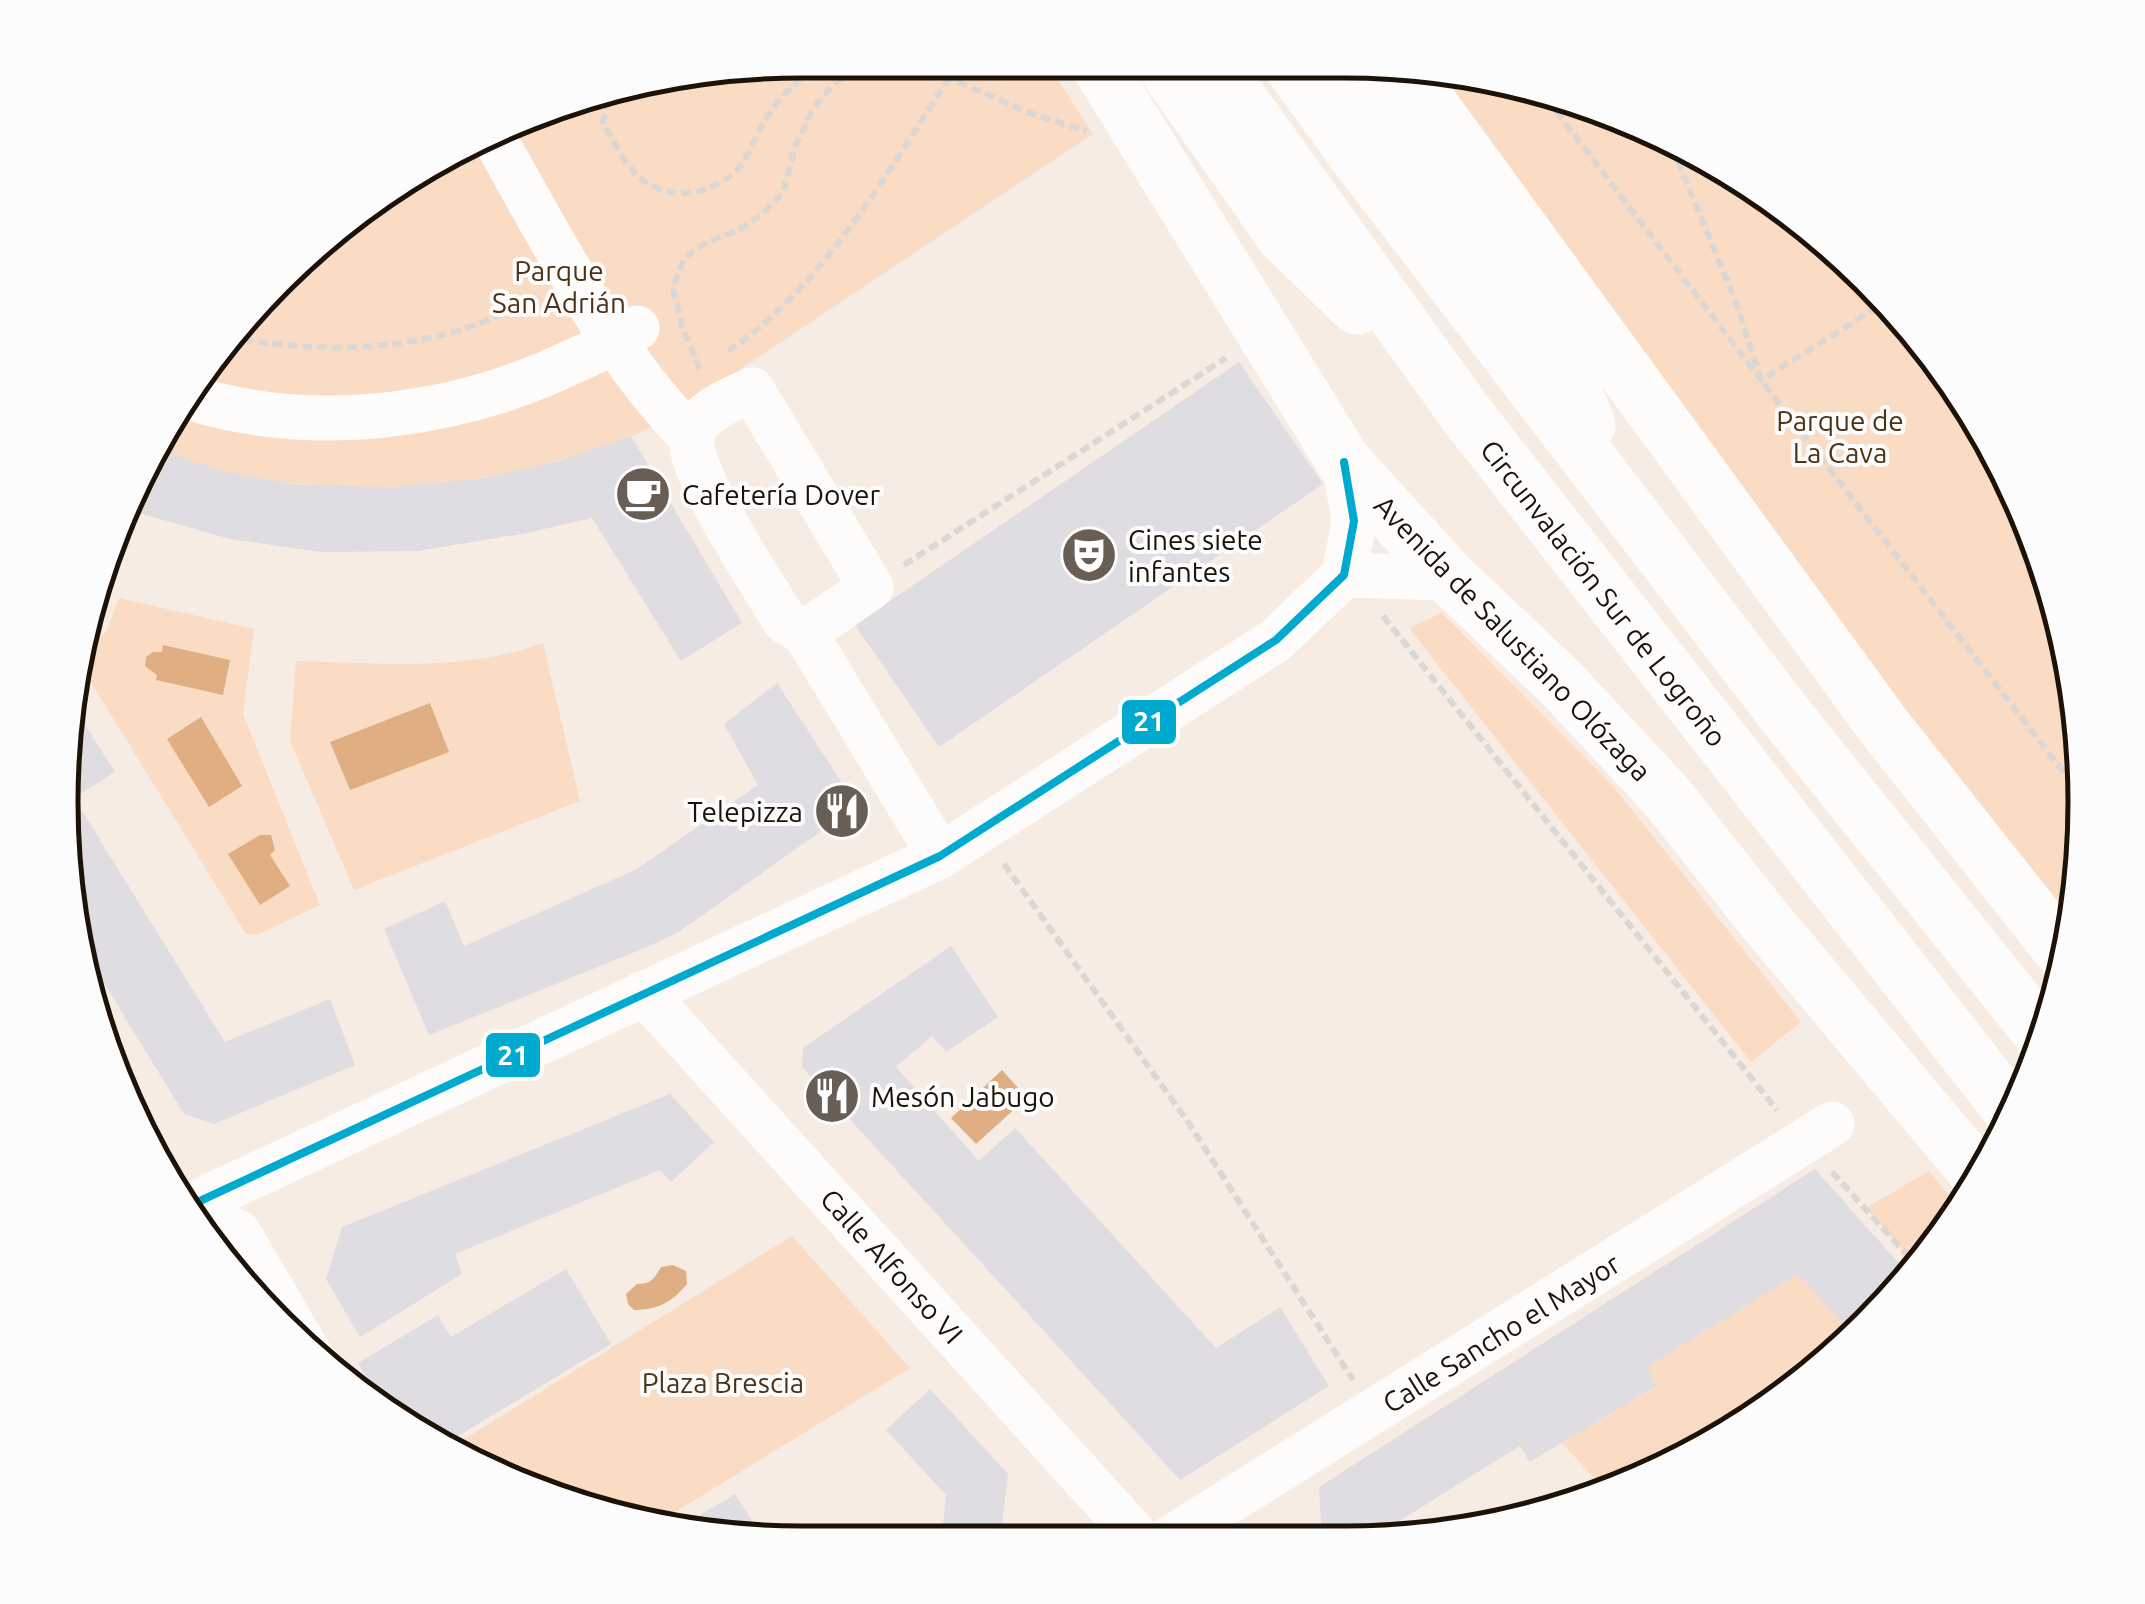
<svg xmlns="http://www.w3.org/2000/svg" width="2145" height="1604" viewBox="0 0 2145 1604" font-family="Ubuntu,sans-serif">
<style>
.green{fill:#f9dcc3}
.water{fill:#dfaf83}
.building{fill:#dfdde1}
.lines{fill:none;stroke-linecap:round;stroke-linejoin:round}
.path{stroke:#dad7d4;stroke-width:6;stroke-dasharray:10 5;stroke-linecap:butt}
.street{stroke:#fefcfb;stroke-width:45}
.primary{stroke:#fefcfb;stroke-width:55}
.highway{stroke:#fefcfb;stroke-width:55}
.bus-1-casing{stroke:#fcfcfc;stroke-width:15}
.bus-1{stroke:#00a9ce;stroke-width:8}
.labels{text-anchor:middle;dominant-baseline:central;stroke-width:8;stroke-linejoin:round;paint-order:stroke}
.park-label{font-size:28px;fill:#4d3218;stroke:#fcfcfc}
.poi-label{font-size:28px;fill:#1c1208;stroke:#fcfcfc;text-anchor:start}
.street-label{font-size:28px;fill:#1c1208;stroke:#fcfcfc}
.rim{fill:none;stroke:#1c1208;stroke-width:5}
.line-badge{stroke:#fcfcfc;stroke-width:4}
.badge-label{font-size:28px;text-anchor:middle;font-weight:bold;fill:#fff}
</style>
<rect width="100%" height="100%" fill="#f6ece3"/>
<path class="green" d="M802,60l244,1 47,73 -436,291c-122,54 -262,76 -394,54 -17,-3 -36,-4 -52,-9 -20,-6 -38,-15 -57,-22l91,-136 185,-152 179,-75z
M1413,65l121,20 222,100 176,166 77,123 51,137 23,143 -4,145 -9,38z
M119,598l135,31 -11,85 77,191 -63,30 -11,-1 -159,-258 -14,-4 1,-13 32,-27z
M1442,613l171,173 188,236 -50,40 -342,-434z
M543,643l37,158 -226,89 -64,-149 6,-80c82,2 169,11 247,-18z
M1929,1171l31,38 -42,58 -52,-59z
M792,1236l118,132 -253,155 -93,-18 -119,-54z
M1798,1274l56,61 -60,56 -168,97 -18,5 -46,-50 94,-56 -9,-20z"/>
<path class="water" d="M163,645l67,15 -7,35 -67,-15 1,-5 -12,-9 1,-9 7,-5h9z
M430,703l19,49 -99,38 -20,-48z
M201,717l41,69 -33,21 -42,-68z
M260,835h11l4,15 -5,5 20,31 -30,19 -32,-51z
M1002,1070l25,28 -51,46 -25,-26z
M673,1265l13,6 1,13c-15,18 -29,26 -53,26l-6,-6 -2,-10 11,-10c14,0 17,-5 24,-17z"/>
<path class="building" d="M1239,362l84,122 -384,263 -84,-122z
M631,436l111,187 -61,38 -89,-143 -65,15 -109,18 -97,1 -91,-13 -105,-30 12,-36 17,-25 71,24 74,13 91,2 88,-8 81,-18z
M777,683l80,123 -177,125 -35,17 -216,87 -45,-106 61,-28 19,45 173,-77 121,-84 -34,-61z
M71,703l44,69 -41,26 151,244 105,-43 25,66 -141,59 -30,-10 -99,-162 -23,-101z
M951,946l47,71 -52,35 -14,-16 -36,31 83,94 36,-33 201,220 64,-41 49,79 -149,94 -378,-413 1,-19z
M670,1094l44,48 -43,40 -11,-12 -205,84 7,20 -102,63 -34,-58 16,-52z
M1815,1169l96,108 -11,15 -46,43 -56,-61 -151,93 10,19 -127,76 -10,-16 -127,79 1,13h-72l-3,-51z
M566,1269l45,75 -173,104 -50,-34 -30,-51 80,-48 13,22z
M930,1389l78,85 -8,67h-70l12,-7 4,-39 -60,-65z
M735,1494l30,48 -86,-14z"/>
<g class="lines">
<path class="path" d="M939,60l10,18 81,35 56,18
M612,85l-9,37c22,43 41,79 96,69 12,-3 31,-12 39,-22 13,-16 19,-37 30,-54 15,-21 34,-39 54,-55
M1538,87l223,293 121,-76
M1672,147l64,155 25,78 321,416
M228,337c84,16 180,16 260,-17 17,-7 33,-17 49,-25
M728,351c92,-60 161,-181 221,-273
M700,369l-18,-43 -9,-38 12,-31 22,-15 30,-11 24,-16 22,-22 12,-46 18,-38 21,-25 32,-24
M904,565l322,-207
M1383,616l394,494
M1004,864l184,258 165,258
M1832,1172l86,95"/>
<path class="street" d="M492,134c59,104 115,217 199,303
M188,397c126,40 271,20 388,-37 22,-10 42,-18 61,-32
M1344,575l106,3
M805,633l66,-46 -119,-197c-20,9 -55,22 -60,46 -8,31 73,152 93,185l20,12 135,223
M644,993l496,547
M187,1207l753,-351 336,-216 68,-65 10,-54 -10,-59
M187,1209l51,23 75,128
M1169,1539l663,-415"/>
<path class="primary" d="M1096,61l248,401 106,116 110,104 108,116 94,119 220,262
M1400,63l483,662 182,230"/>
<path class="highway" d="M1161,61l122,174 74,72
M1212,61l254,353 547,699
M1288,61l71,98 424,553 263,328
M1353,61l201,279 34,85"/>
<g class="bus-1-casing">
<path id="bus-1" d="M187,1207l753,-351 336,-216 68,-65 10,-54 -10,-59"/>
</g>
<use href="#bus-1" class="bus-1"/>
</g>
<defs>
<g id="cafe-disc" transform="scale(2.875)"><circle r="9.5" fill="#685e55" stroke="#fcfcfc"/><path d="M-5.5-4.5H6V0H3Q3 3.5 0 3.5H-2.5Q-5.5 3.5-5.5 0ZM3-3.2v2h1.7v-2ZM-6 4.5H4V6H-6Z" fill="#fff"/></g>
<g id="theatre-disc" transform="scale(2.875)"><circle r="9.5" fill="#685e55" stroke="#fcfcfc"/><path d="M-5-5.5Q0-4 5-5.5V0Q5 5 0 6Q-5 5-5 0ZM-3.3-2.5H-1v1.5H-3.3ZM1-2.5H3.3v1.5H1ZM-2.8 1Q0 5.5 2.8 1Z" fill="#fff"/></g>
<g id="restaurant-disc" transform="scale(2.875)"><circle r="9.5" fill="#685e55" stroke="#fcfcfc"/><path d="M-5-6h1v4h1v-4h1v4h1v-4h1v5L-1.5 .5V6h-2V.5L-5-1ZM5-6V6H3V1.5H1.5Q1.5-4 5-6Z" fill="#fff"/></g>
</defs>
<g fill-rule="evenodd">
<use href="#cafe-disc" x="643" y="494"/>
<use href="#theatre-disc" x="1089" y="555"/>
<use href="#restaurant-disc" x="842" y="811"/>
<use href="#restaurant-disc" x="832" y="1096"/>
</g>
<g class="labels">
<g class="park-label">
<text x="559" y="270">Parque<tspan x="559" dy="32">San Adrián</tspan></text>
<text x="1840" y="420">Parque de<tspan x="1840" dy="32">La Cava</tspan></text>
<text x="723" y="1382">Plaza Brescia</text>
</g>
<g class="poi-label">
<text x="682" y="494">Cafetería Dover</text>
<text x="1128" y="539">Cines siete<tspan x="1128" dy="32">infantes</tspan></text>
<text x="803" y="811" text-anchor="end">Telepizza</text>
<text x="871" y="1096">Mesón Jabugo</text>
</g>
<g class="street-label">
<text transform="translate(1604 593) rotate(52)">Circunvalación Sur de Logroño</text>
<text transform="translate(1513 638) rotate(46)">Avenida de Salustiano Olózaga</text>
<text transform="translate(892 1266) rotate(48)">Calle Alfonso VI</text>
<text transform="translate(1501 1333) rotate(-32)">Calle Sancho el Mayor</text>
</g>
</g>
<path d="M0 0H2145V1604H0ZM802 78H1344A724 724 0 0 1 2068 802V802A724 724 0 0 1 1344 1526H802A724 724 0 0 1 78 802V802A724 724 0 0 1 802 78Z" fill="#fcfcfc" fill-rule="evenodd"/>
<path class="rim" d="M802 78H1344A724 724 0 0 1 2068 802V802A724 724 0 0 1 1344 1526H802A724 724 0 0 1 78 802V802A724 724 0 0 1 802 78Z"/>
<g class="line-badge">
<rect x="1120" y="698" width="58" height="48" rx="10" fill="#00a9ce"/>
<rect x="484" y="1031" width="58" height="48" rx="10" fill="#00a9ce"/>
</g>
<g class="badge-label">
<text x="1149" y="731">21</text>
<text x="513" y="1065">21</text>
</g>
</svg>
